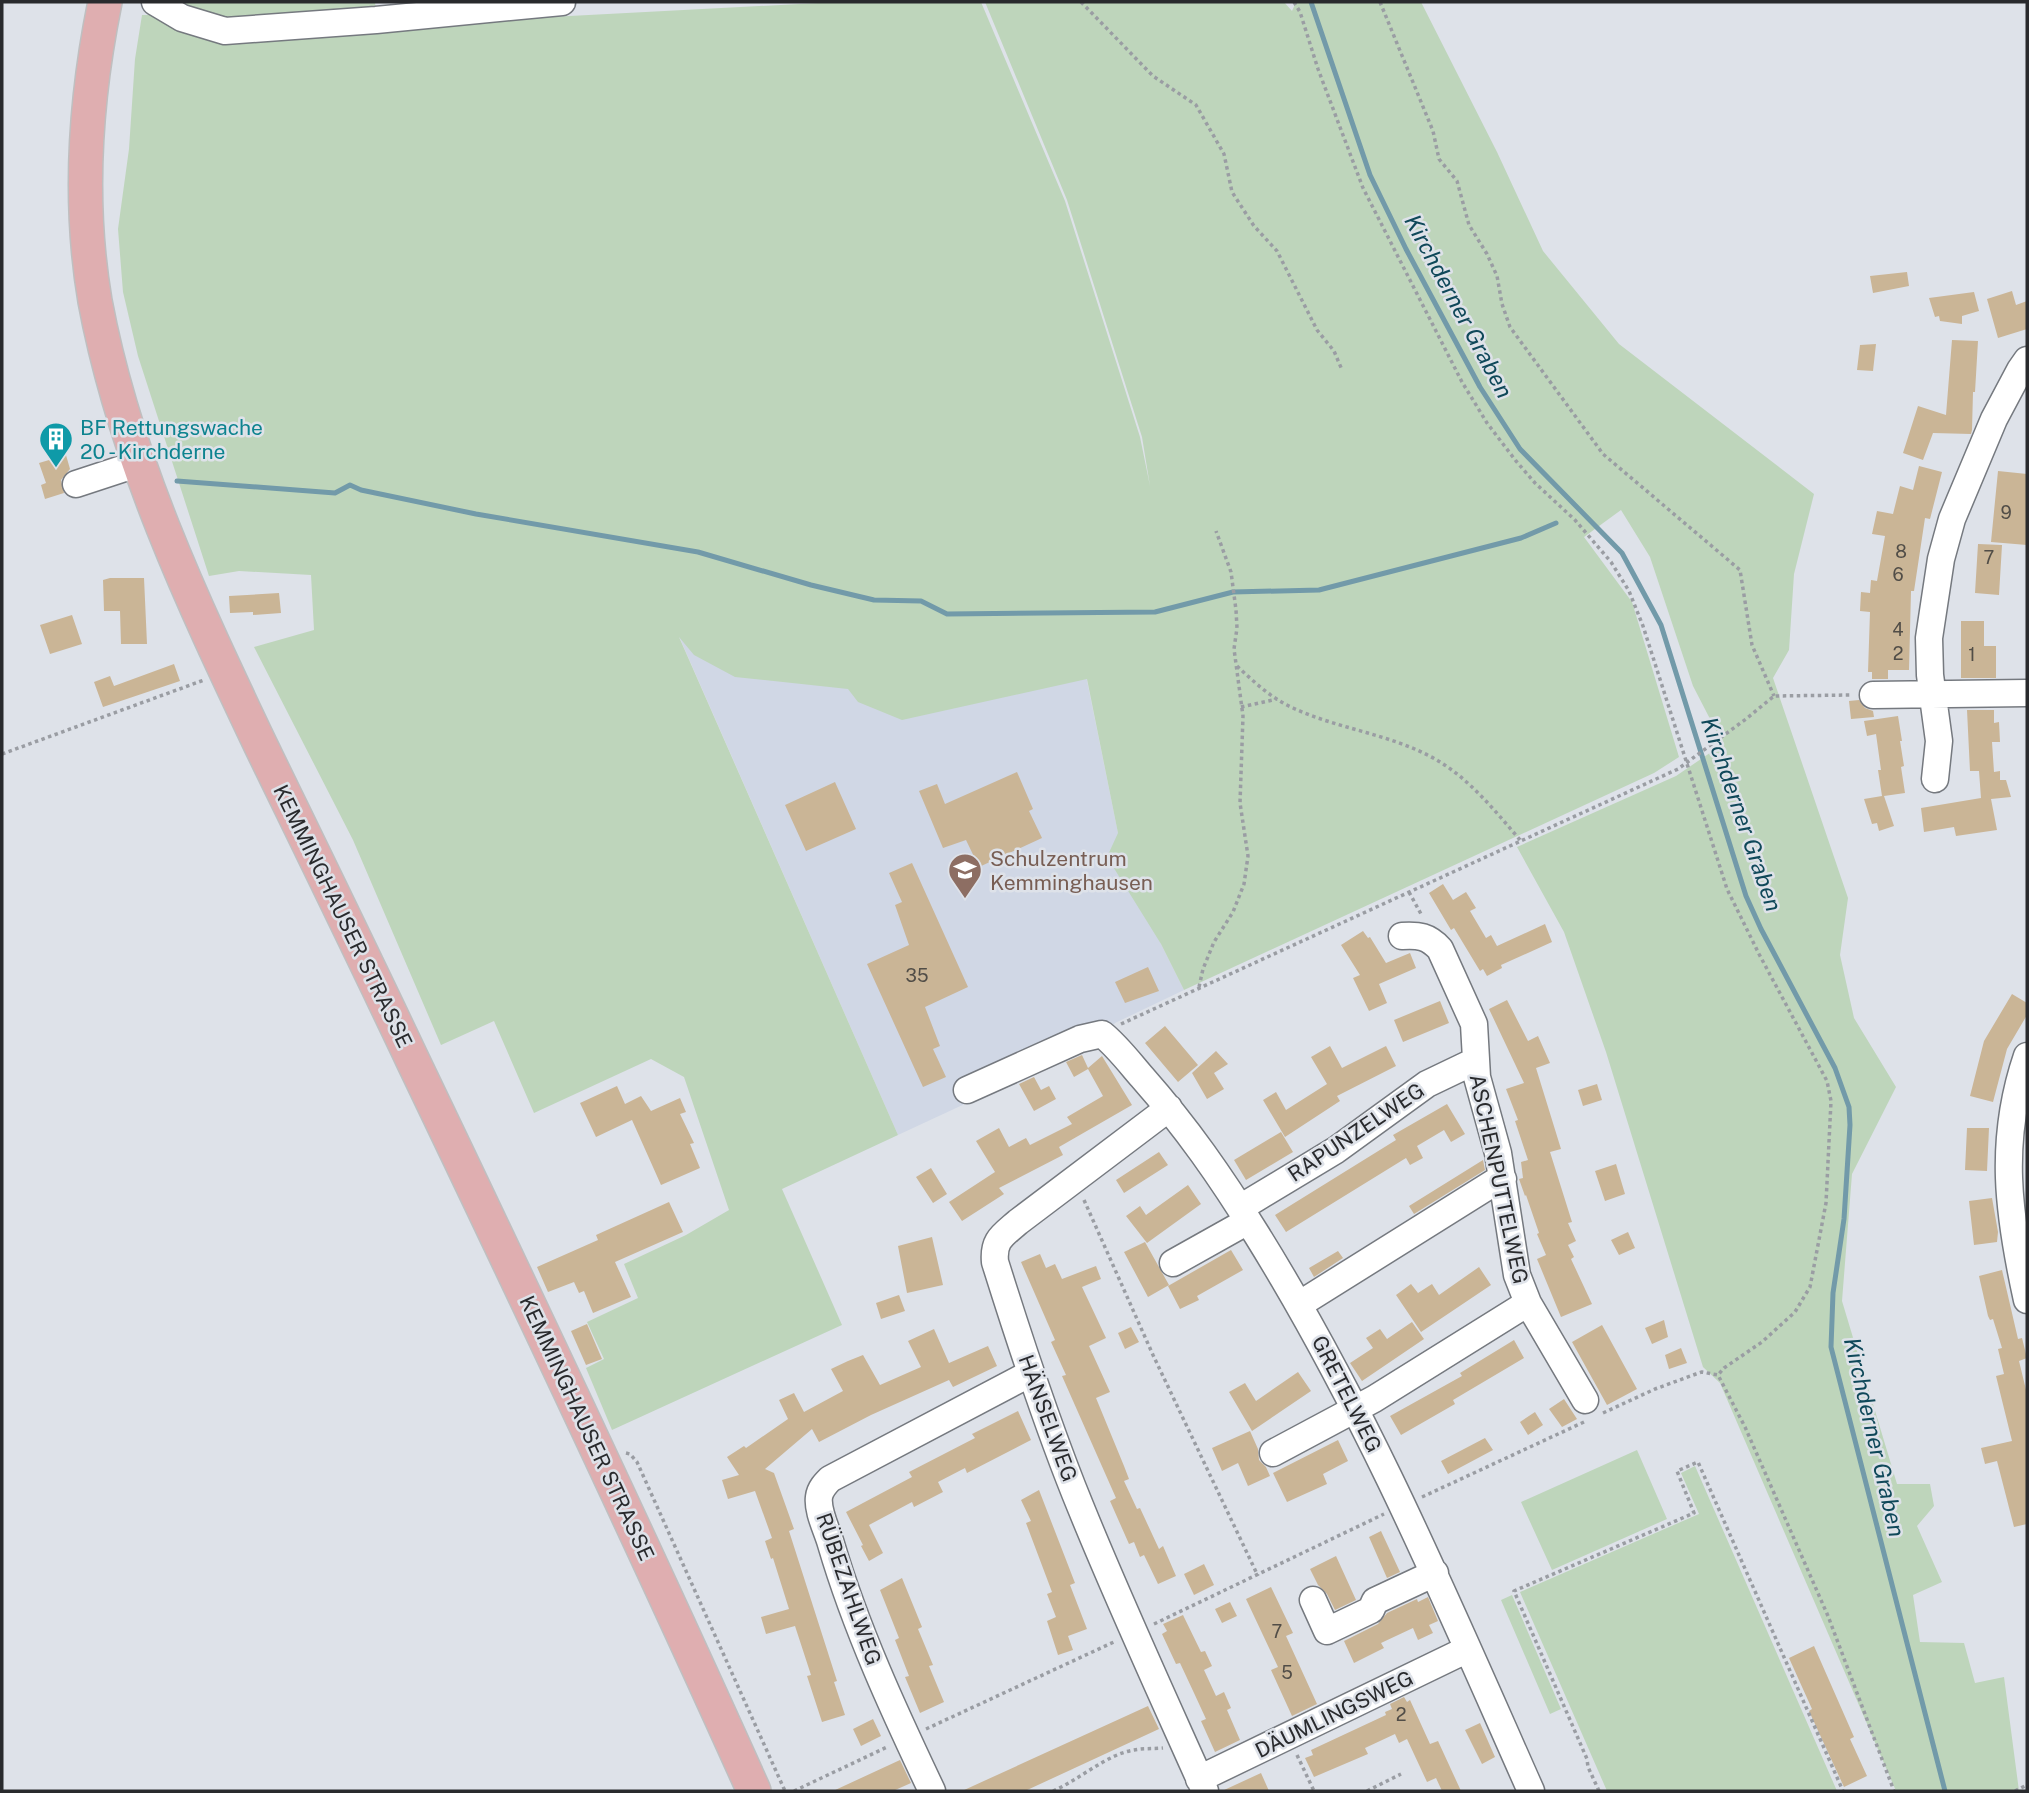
<svg xmlns="http://www.w3.org/2000/svg" width="2029" height="1793" viewBox="0 0 2029 1793" font-family="'Public Sans',sans-serif">
<style>
.built{fill:#d0d7e5}
.green{fill:#bed5bb}
.lines{fill:none;stroke-linecap:round;stroke-linejoin:round}
.stream{stroke:#729aa9;stroke-width:5}
.building{fill:#cab596}
.minor-casing{stroke:#75797f;stroke-width:29}
.major-casing{stroke:#bfbfc0;stroke-width:36}
.path{stroke:#9a9da3;stroke-width:3.5;stroke-dasharray:3.5 3.5;stroke-linecap:butt}
.minor{stroke:#fff;stroke-width:26}
.major{stroke:#dfaeb0;stroke-width:33}
.labels{text-anchor:middle;dominant-baseline:central;stroke-width:5;stroke-linejoin:round;paint-order:stroke}
.number-label{font-size:18px;fill:#514d47}
.culture-label{font-size:21px;fill:#0d838f;stroke:#dee2e9;text-anchor:start}
.education-label{font-size:21px;fill:#785e54;stroke:#dee2e9;text-anchor:start}
.street-label{font-size:21px;fill:#292a2d;stroke:#dee2e9}
.water-label{font-size:23px;font-style:italic;fill:#0f4859;stroke:#dee2e9}
</style>
<rect width="100%" height="100%" fill="#dee2e9"/>
<path class="built" d="M678,634l403,17 37,182 43,111 23,46 -69,33 -19,20 -198,92z"/>
<path class="green" d="M169,2h206l1,10 -131,11z
M837,2h144l84,199 75,236 10,49 -8,-49 -75,-237 -82,-198h299l8,9 4,-9h125l76,150 46,99 76,93 195,150 -20,80 -5,76 -16,28 75,220 -8,57 14,63 42,69 -44,87 -10,127 55,183h33l4,22 -17,20 25,56 -29,13 7,47 44,1 11,40 29,-6 15,114h-123l-176,-408 -17,-16 -97,-315 -42,-120 -47,-85 159,-71 47,-32 -30,-58 -43,-129 -29,-47 -37,27 48,65 47,155 -25,16 -470,217 -23,-46 -54,-87 11,-24 -31,-154 -185,41 -44,-18 -10,-13 -113,-12 -41,-22 -15,-18 219,498 -116,54 60,136 -230,105 -26,-62 18,-9 -17,-37 51,-24 -14,-34 62,-29 43,-25 -45,-133 -33,-18 -117,54 -40,-92 -53,24 -88,-205 -99,-193 60,-17 -3,-55 -72,-4 -30,5 -71,-220 -15,-64 -5,-63 11,-80 6,-90 7,-44h20l215,11z
M1637,1450l30,69 -115,51 -31,-68z
M1695,1466l142,325h-230l-87,-199 179,-78 -18,-41z
M1512,1595l49,114 -11,5 -49,-114z"/>
<g class="lines">
<path class="stream" d="M1311,2l59,173 36,74 74,138 40,62 102,104 39,72 85,271 15,33 74,139 14,39 1,18 -6,94 -11,74 -2,54 114,444
M177,481l158,12 15,-8 11,5 115,24 222,38 113,33 63,15 47,1 26,13 208,-2 78,-20 86,-2 202,-52 35,-15"/>
</g>
<path class="building" d="M1907,272l2,14 -36,7 -3,-17z
M2012,291l4,14 11,-4v28l-29,9 -11,-39z
M1974,292l5,19 -17,5v8l-22,-3 -1,-5 -4,1 -6,-19z
M1952,340l26,1 -3,51h-2l-1,38 -1,4 -38,-1 -10,27 -20,-7 15,-47 28,9z
M1876,344l-3,27 -16,-1 3,-25z
M66,455l4,14 -9,11 3,13 -19,6 -4,-14 5,-2 -7,-20z
M1919,466l23,6 -12,47 -5,-1 -11,73h-3l-2,79h-21v9h-16v-7h-4l2,-60 -10,-1 1,-19 9,1 1,-13 6,1 8,-45 -13,-2 5,-23 16,3 7,-28 13,4z
M1998,471l29,3v71l-36,-3z
M1978,544l24,1 -3,50 -24,-2z
M110,578h34l3,66h-26l-1,-33h-16l-1,-31z
M279,593l2,20 -28,2v-3l-23,1 -1,-17z
M72,615l10,29 -32,10 -10,-29z
M1961,621h23v25h12v32h-35z
M174,664l6,17 -77,26 -9,-25 16,-6 4,10z
M1859,700l6,8 8,3 1,6 -23,2 -2,-18z
M1967,710h27v13l5,-1 1,20h-8l2,30 6,-1v9h6l5,17 -20,2 6,31 -41,6 -2,-9 -30,5 -3,-24 60,-10 -2,-27h-9z
M1898,716l4,25h-2l4,25 -3,1 4,26 -21,3 10,30 -15,5 -2,-8 -5,1 -8,-25 18,-3 -4,-26h3l-5,-36 -9,2 -3,-15z
M1017,772l16,37 -4,2 13,27 -63,29 -13,-27 -23,8 -24,-57 18,-7 8,20z
M835,782l21,47 -50,22 -21,-46z
M912,863l56,124 -43,20 15,39 -7,3 13,28 -23,10 -56,-123 42,-19 -14,-40 7,-3 -13,-29z
M1443,884l10,16 13,-8 10,16 -6,3 16,27 5,-3 6,11 48,-22 7,18 -51,23 1,3 -15,8 -4,-7 -3,2 -26,-43 -3,2 -22,-37z
M1363,931l5,7 2,-1 16,26 24,-10 6,15 -37,16 8,19 -18,8 -16,-33 7,-3 -19,-30z
M1148,967l11,24 -34,12 -10,-21z
M2012,994l15,9v12l-20,34 -14,53 -23,-6 14,-55z
M1507,1000l21,41 10,-5 12,27 -14,5 25,81 -11,3 22,70 -4,1 8,18 -8,4 6,12 -3,2 21,45 -31,13 -24,-58 9,-4 -9,-21 2,-1 -13,-38 -1,1 -6,-17 4,-1 -2,-16 7,-2 -13,-39 3,-1 -12,-31 18,-6 -35,-74z
M1440,1001l9,22 -46,19 -9,-22z
M1165,1026l33,39 -20,17 -33,-39z
M1330,1046l12,22 44,-22 10,20 -59,30 3,5 -55,36 -22,-37 13,-8 10,18 41,-26 -16,-27z
M1216,1051l12,13 -14,9 10,16 -17,10 -15,-26z
M1082,1055l6,13 14,-12 30,49 -73,42 4,8 -64,33 5,6 -42,27 -13,-19 46,-30 -19,-31 23,-13 10,19 17,-9 4,7 42,-21 -5,-7 36,-21 -15,-27 -14,8 -8,-15z
M1034,1077l7,13 8,-4 7,13 -22,12 -15,-27z
M1597,1084l5,16 -19,6 -5,-16z
M617,1086l8,18 16,-8 10,15 29,-13 6,14 -6,2 14,29 -4,1 10,24 -39,17 -29,-65 -36,17 -16,-34z
M1447,1104l18,30 -14,8 -7,-12 -27,16 6,12 -13,7 -4,-7 -120,74 -11,-17 121,-75 -3,-5z
M1967,1128h22l-2,43 -22,-1z
M1281,1132l12,20 -47,28 -12,-20z
M1159,1152l9,13 -44,28 -8,-13z
M1483,1160l2,10 -71,44 -5,-8z
M1616,1164l9,30 -20,7 -10,-30z
M931,1168l16,26 -14,9 -17,-26z
M1188,1185l13,19 -54,39 -21,-27 14,-10 6,9z
M1992,1198l6,34 -1,10 -23,3 -5,-44z
M669,1202l14,30 -68,30 16,35 -38,16 -9,-22 -5,2 -5,-11 -26,10 -11,-25 61,-27 -2,-5z
M1628,1232l7,16 -16,7 -8,-15z
M932,1237l11,48 -36,8 -9,-47z
M1145,1242l24,43 -21,12 -24,-45z
M1231,1250l12,20 -46,26 2,4 -19,9 -12,-23z
M1338,1251l5,7 -29,19 -5,-9z
M1040,1254l6,14 9,-4 7,15 34,-13 5,13 -19,8 24,51 -17,8 21,46 -14,6 28,68 5,13 -5,2 13,28 3,-1 19,41 4,-3 13,30 -18,8 -14,-29 -4,2 -6,-15 -5,2 -19,-43 6,-3 -54,-122 4,-1 -15,-33 4,-2 -34,-78z
M1479,1267l12,18 -70,47 -25,-37 15,-11 7,9 14,-9 7,11z
M2002,1270l16,69 4,-1 5,20 -8,3 8,33v130l-13,3 -17,-66 -12,3 -4,-16 31,-7 -16,-65 8,-2 -6,-25 4,-1 -9,-29 -3,1 -2,-4 -9,-40z
M899,1295l6,16 -24,8 -5,-16z
M1664,1320l4,17 -16,7 -7,-16z
M1412,1322l12,17 -62,42 -12,-18 23,-15 -7,-10 14,-9 7,10z
M587,1324l15,35 -16,6 -15,-34z
M1602,1325l35,64 -30,16 -35,-63z
M1131,1327l8,15 -14,7 -7,-16z
M934,1329l15,34 39,-17 9,20 -44,21 -4,-7 -78,35 -52,27 -7,-13 -47,40 9,4 20,56 -5,2 48,150 -3,1 11,33 -23,7 -15,-46 4,-1 -16,-49 -29,8 -5,-17 28,-8 -16,-51 -2,1 -6,-18 7,-3 -17,-47 -27,8 -6,-19 17,-5 -12,-18 17,-11 2,2 42,-29 -9,-19 15,-7 10,19 39,-21 -12,-22 17,-8 15,-6 17,30 41,-18 -13,-26z
M1514,1340l10,18 -71,42 2,4 -54,31 -11,-19 72,-40 -2,-3z
M1681,1348l6,15 -18,6 -4,-14z
M1298,1372l13,19 -59,40 -23,-39 16,-9 11,18z
M1564,1399l13,20 -15,8 -13,-18z
M1018,1411l13,29 -64,33 -2,-5 -27,14 5,10 -29,15 -2,-5 -43,23 14,28 -14,8 -8,-15 2,-1 -17,-33 66,-35 -3,-5 66,-34 -3,-4z
M1535,1412l8,13 -15,10 -8,-13z
M1250,1431l8,18 1,11 7,7 4,9 -22,10 -10,-23 -16,8 -10,-23z
M1485,1438l8,12 -45,24 -7,-13z
M1338,1440l10,21 -25,13 4,10 -40,18 -14,-29z
M1039,1490l36,93 -5,2 17,44 -19,7 5,14 -15,5 -11,-34 9,-4 -9,-23 5,-2 -26,-69 5,-2 -10,-21z
M1381,1531l19,41 -13,6 -18,-41z
M1336,1556l20,44 -21,10 -8,-16 -9,-9 -8,-16z
M1204,1564l10,21 -20,10 -10,-21z
M902,1578l20,49 -4,2 15,36 -4,1 15,36 -24,11 -15,-36 4,-1 -14,-36 4,-2 -19,-48z
M1271,1587l22,46 -7,3 31,68 -25,12 -21,-46 7,-3 -32,-68z
M1428,1597l10,24 -9,4 4,8 -15,7 -5,-12 -32,15 3,5 -30,15 -10,-22 34,-17 9,-11 30,-14 1,3z
M1230,1602l7,14 -15,7 -7,-14z
M1183,1615l18,37 4,-1 7,15 -8,4 12,26 8,-4 7,16 -4,2 13,30 -25,12 -14,-31 5,-2 -12,-26 -14,-30 -4,1 -14,-30 5,-3 -4,-7z
M1814,1646l40,91 -4,2 17,37 -23,11 -35,-76 3,-2 -23,-51z
M1404,1697l3,5 3,-2 20,44 8,-3 23,50h-19l-6,-13 -9,4 -20,-43 -8,4 -4,-9 -30,14 3,6 -54,23 -9,-19 8,-3 -2,-5 75,-35 -1,-3 7,-3 -2,-5z
M1148,1706l11,23 -134,62h-63z
M873,1719l8,17 -20,10 -8,-17z
M1480,1723l15,34 -13,7 -17,-34z
M900,1760l11,23 -18,8h-60z
M1261,1773l8,18h-47z"/>
<g class="lines">
<g class="minor-casing">
<path id="minor" d="M155,2l27,16 43,13 151,-11 186,-18
M76,484l64,-21
M1873,695l154,-2
M1935,779l4,-38 -9,-66 -1,-37 12,-79 11,-40 42,-100 26,-49 7,-10
M1402,936c17,-1 26,0 38,13l34,75 3,53 21,76 19,122 11,28 57,97
M2027,1056c-29,85 -19,158 0,244
M967,1090l113,-51 22,-5c15,12 27,28 40,43 45,51 79,100 115,158 110,177 190,367 274,556
M1169,1108l-151,114c-16,14 -25,18 -23,40 26,83 53,166 86,246 39,96 82,189 124,283
M1240,1208l96,-58 91,-66 48,-23
M1173,1263l75,-42
M1300,1304l198,-124 5,-1
M1273,1453l101,-54 154,-96
M1313,1600l14,31 44,-21 4,-9 60,-28
M1199,1779l269,-130
M932,1791c-38,-80 -76,-162 -101,-247 -4,-14 -14,-33 -12,-47 1,-8 6,-13 11,-18l201,-106"/>
</g>
<g class="major-casing">
<path id="major" d="M105,2c-20,98 -27,199 -10,299 29,156 98,302 166,445 51,105 102,209 152,315 116,242 231,485 341,730"/>
</g>
<path class="path" d="M1081,2l72,74 43,29 28,49 8,38 22,34 23,25 40,79 17,21 8,19
M1294,2l6,10 18,57 45,119 99,194 25,41 29,38 19,22 40,37 36,42 18,29 14,35 84,263 32,65 68,127 4,20 -5,102 -16,84 -15,25 -33,30 -38,26 -6,7
M1380,2l53,129 6,28 18,22 12,44 18,29 10,22 5,28 8,23 93,127 137,116 12,75 22,51
M1237,666c17,16 34,32 56,42 45,21 98,26 142,51 35,20 60,52 86,82
M1241,707l36,-8
M2,754l202,-74
M1409,892l12,22
M1199,987l4,-18 11,-27 19,-30 11,-28 4,-28 -8,-53 3,-87 -9,-67 3,-21 -1,-18 -5,-38 -15,-41
M1121,1024l557,-255 68,-50 28,-23 77,-1
M1084,1200l69,155 105,221
M1603,1413l52,-24 41,-15 6,-2 16,3 27,52 83,189 66,175
M626,1453l4,1 7,8 148,329
M1422,1497l162,-75
M1154,1624l230,-110
M926,1729l190,-88
M1297,1755l17,36
M794,1791l93,-44
M1053,1791c26,-11 54,-37 81,-41 9,-2 19,-1 29,-2
M1367,1791l34,-17
M1599,1791l-11,-24 -1,-8 -73,-168 180,-78 -17,-42 21,-9 145,329
M2015,1791l12,-6"/>
<use href="#minor" class="minor"/>
<use href="#major" class="major"/>
</g>
<defs>
<g id="building-pin" transform="scale(1.75)"><path d="M0 17L-7.5 6A9.5 9.5 0 1 1 7.5 6Z" fill="#0f9aa8" stroke="#dee2e9"/><path d="M-4-6H4V6H1V3H-1V6H-4ZM-2.5-4.3h1.7v1.8h-1.7ZM.8-4.3h1.7v1.8H.8ZM-2.5-1h1.7V.8h-1.7ZM.8-1h1.7V.8H.8Z" fill="#fff"/></g>
<g id="school-pin" transform="scale(1.75)"><path d="M0 17L-7.5 6A9.5 9.5 0 1 1 7.5 6Z" fill="#8d6e63" stroke="#dee2e9"/><path d="M0-5L7-2L0 1L-7-2ZM-4 1L0 2.5L4 1V4Q0 6-4 4Z" fill="#fff"/></g>
</defs>
<g fill-rule="evenodd">
<use href="#building-pin" x="56" y="439"/>
<use href="#school-pin" x="965" y="870"/>
</g>
<g class="labels">
<g class="number-label">
<text x="2006" y="512">9</text>
<text x="1901" y="551">8</text>
<text x="1989" y="557">7</text>
<text x="1898" y="574">6</text>
<text x="1898" y="629">4</text>
<text x="1898" y="653">2</text>
<text x="1972" y="654">1</text>
<text x="917" y="975">35</text>
<text x="1277" y="1631">7</text>
<text x="1287" y="1672">5</text>
<text x="1401" y="1714">2</text>
</g>
<g class="culture-label">
<text x="80" y="427">BF Rettungswache<tspan x="80" dy="24">20 - Kirchderne</tspan></text>
</g>
<g class="education-label">
<text x="990" y="858">Schulzentrum<tspan x="990" dy="24">Kemminghausen</tspan></text>
</g>
<g class="street-label">
<text transform="translate(343 916) rotate(64)">KEMMINGHAUSER STRASSE</text>
<text transform="translate(1356 1132) rotate(-34)">RAPUNZELWEG</text>
<text transform="translate(1499 1179) rotate(78)">ASCHENPUTTELWEG</text>
<text transform="translate(1347 1394) rotate(63)">GRETELWEG</text>
<text transform="translate(1048 1418) rotate(70)">HÄNSELWEG</text>
<text transform="translate(587 1428) rotate(65)">KEMMINGHAUSER STRASSE</text>
<text transform="translate(849 1589) rotate(71)">RÜBEZAHLWEG</text>
<text transform="translate(1334 1714) rotate(-26)">DÄUMLINGSWEG</text>
</g>
<g class="water-label">
<text transform="translate(1459 306) rotate(62)">Kirchderner Graben</text>
<text transform="translate(1742 814) rotate(71)">Kirchderner Graben</text>
<text transform="translate(1875 1437) rotate(77)">Kirchderner Graben</text>
</g>
</g>
<rect width="2029" height="1793" fill="none" stroke="#292a2d" stroke-width="7"/>
</svg>
